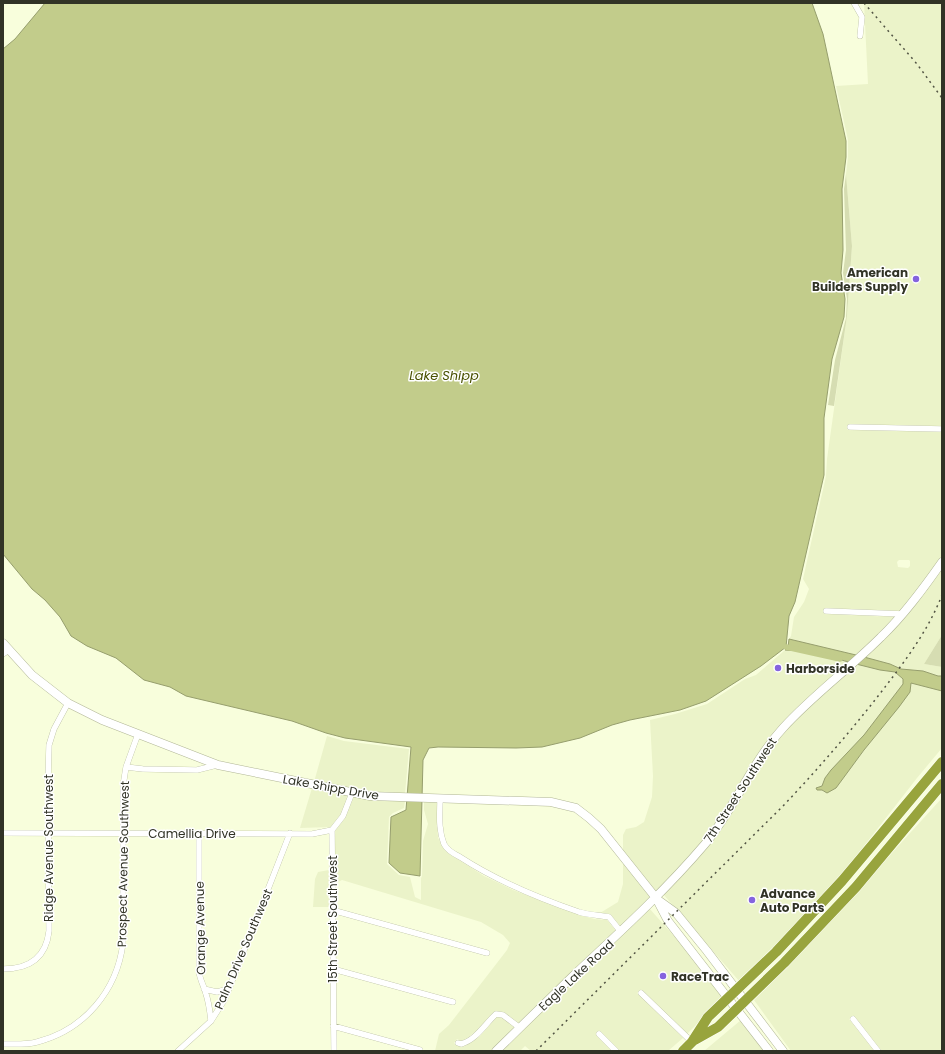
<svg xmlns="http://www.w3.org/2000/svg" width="945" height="1054" viewBox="0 0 945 1054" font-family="Poppins,sans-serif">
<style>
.built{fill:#ebf3c9;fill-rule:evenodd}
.green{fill:#d6ddb2}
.water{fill:#c2cc8b;stroke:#969e6d}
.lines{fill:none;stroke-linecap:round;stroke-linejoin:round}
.canal{stroke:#c2cc8b;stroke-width:5.5}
.street-casing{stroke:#b1b696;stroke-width:6}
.secondary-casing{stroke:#b1b696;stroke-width:9}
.highway-casing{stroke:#fff;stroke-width:11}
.street{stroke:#fff;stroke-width:5.5}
.secondary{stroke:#fff;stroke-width:8}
.highway{stroke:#98a43d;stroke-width:10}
.rail{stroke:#525444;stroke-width:1.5;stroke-dasharray:2 4;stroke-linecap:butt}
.poi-dot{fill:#8463de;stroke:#fff;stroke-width:1.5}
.labels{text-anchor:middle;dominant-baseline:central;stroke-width:3;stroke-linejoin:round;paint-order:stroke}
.poi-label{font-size:12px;font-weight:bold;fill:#313326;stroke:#fff;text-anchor:start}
.street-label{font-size:12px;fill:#313326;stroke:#fff}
.water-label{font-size:13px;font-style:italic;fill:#4a5203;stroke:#fff}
</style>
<rect width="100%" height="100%" fill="#f8fedc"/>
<path class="built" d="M864,3h78v423l-94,-2 -1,6 95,2v126l-16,22 -24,31 -78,-3v6l72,3 -40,38 -67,-16 2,-3 3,-19 10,-15 5,-13 -6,-10 23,-103 1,-17 20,-143 5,-70 -6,-72 2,-17v-17l-12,-54 32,-2zM899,560h10l1,1v5l-2,2 -10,-1 -1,-5z
M942,568v67l-18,29 18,3v9h-4l-15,-5 -22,-2 -11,-5 -26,-7 40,-40h1z
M785,650l21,1 26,5 6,3 11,3 -51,47 -87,123 -55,61 -33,-41v-17l3,-6 10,-2 8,-5 8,-25 1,-21 -3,-56 25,-6 32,-10 38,-25 11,-4z
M856,664l24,6 15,2 8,8v4l-39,51 -23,25 -19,26 -4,1 6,5 12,-4 6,-9 68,-87v-10l32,9v57l-25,30 -84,108 -93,96 -77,-88 31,-34 76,-111 31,-35z
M327,736l17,5 65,8 -4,45 -35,-1 -56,-11z
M312,788l37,7 -8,19 -10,13 -31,1z
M354,796l51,5 -1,7 -11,5 -4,4 -2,47 12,11 11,2 5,20 6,3v-22l1,-2 1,-35 5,-17 -4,-14v-9l13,1v18l1,18 8,13 5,4 33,21 29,14 64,24 17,5 13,1 10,12 -97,92 -16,-12 -9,-1 -19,20 -13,10h-2l-4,-2 -3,4 7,4 4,-1 15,-10 17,-19h5l13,11 -23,23h-57l4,-17 10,-9 58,-75 3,-7 -7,-8 -22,-13 -139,-42 -8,4 1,-53 10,-13z
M942,798v253h-60l-29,-36 -4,4 26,32h-84l-37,-51 42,-42z
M623,861l29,37 -31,30 -10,-13 -11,-2 18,-11 5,-18z
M329,870v37h-16l2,-28 3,-7z
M649,908l39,44 36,46 -21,20 -16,16 -46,-45 -4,4 46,45 -15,13h-48l-21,-21 -3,4 16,17h-81l-6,-5 -5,5h-20z
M741,1020l25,31h-62z"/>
<path class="green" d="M846,174l6,72 -5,70 -13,90 -6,-1 7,-45 11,-42 1,-19 -4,-26 3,-23 -2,-61z
M942,635v32l-18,-3z"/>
<path class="water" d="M45,3h767l11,31 23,107v16l-4,32 1,61 -2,23 4,26 -1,18 -12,42 -8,59v57l-29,127 -6,14 -3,31 -25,19 -55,35 -26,9 -50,10 -18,5 -32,13 -38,9 -26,1 -78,-1 -9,1 -6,12 -3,116 -20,-3 -11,-10 2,-46 15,-7 5,-63 -66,-9 -19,-5 -34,-12 -106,-25 -16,-9 -26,-7 -28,-22 -29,-12 -16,-10 -11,-19 -15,-17 -13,-11 -29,-35v-505l12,-10z
M789,639l67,16 -7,7c-6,-1 -12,-4 -18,-6 -15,-5 -31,-5 -46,-6l3,-3z
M864,657l26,7 11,5 22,2 15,5h4v15l-31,-8 -1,9 -11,15 -35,43 -28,38 -9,5 -5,-3h-5l-1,-2 6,-2 3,-8 6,-8 33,-35 39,-51v-5l-8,-7 -15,-2 -24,-6z"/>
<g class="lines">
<path class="canal" d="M786,647l54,12"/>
<g class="street-casing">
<path id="street" d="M854,3l8,14 -2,19
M850,427l92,2
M826,611l77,3
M3,654l6,-4
M126,767l17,2 54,1 20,-5
M440,799c0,15 -2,30 4,45 3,6 10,10 16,13 37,24 78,41 119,55 10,3 20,3 30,5l12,15
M3,833l309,1 20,-4
M199,833v139c1,8 5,14 7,22 3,9 4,18 5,27
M332,910l155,43
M3,969c26,0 43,-11 46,-38l-1,-149 1,-37 5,-16 14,-26
M333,969l120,33
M204,989l13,3 11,-3
M641,993l51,49
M853,1019l25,32
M333,1026l87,24
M599,1034l17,17
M458,1043l3,1c15,-4 24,-20 35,-30l7,1 17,13
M3,1044c11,0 23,1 34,-2 47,-12 80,-51 86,-99v-157l3,-19 12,-33
M178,1051l33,-30 14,-22 65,-166
M334,1051l-2,-221 11,-14 9,-23"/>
</g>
<g class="secondary-casing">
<path id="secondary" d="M3,643l29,32 36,28 34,17 116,45 152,31 181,6 25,6 13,10 12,11 55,69 12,23 101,130
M658,900l18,13 31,38 76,100
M496,1051c26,-25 52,-51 79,-77 45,-42 90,-83 130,-130 30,-36 46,-81 78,-116 30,-33 66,-59 98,-91 23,-22 42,-48 61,-75"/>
</g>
<g class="highway-casing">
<path id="highway" d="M693,1041l25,-14 66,-64 72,-76 86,-103
M683,1051l9,-9 16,-25 68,-65 66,-71 100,-119"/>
</g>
<use href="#street" class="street"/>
<use href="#secondary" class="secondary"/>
<use href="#highway" class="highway"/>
<path class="rail" d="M864,3l53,61 25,34
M536,1051l247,-245c35,-37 68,-75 99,-115 23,-30 46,-60 60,-96"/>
</g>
<g class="poi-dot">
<circle cx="916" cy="279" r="4"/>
<circle cx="778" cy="668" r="4"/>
<circle cx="752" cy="900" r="4"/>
<circle cx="663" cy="976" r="4"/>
</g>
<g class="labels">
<g class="poi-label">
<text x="908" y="272" text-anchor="end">American<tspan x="908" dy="14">Builders Supply</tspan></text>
<text x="786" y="668">Harborside</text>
<text x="760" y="893">Advance<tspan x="760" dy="14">Auto Parts</tspan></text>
<text x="671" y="976">RaceTrac</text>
</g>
<g class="street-label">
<text transform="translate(331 787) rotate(10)">Lake Shipp Drive</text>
<text transform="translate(740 790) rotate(-57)">7th Street Southwest</text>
<text x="192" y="833">Camellia Drive</text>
<text transform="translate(48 848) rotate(-90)">Ridge Avenue Southwest</text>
<text transform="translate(123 864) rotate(-89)">Prospect Avenue Southwest</text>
<text transform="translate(332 919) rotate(-90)">15th Street Southwest</text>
<text transform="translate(200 928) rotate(-91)">Orange Avenue</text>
<text transform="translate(243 949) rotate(-67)">Palm Drive Southwest</text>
<text transform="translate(576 975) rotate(-43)">Eagle Lake Road</text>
</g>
<g class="water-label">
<text x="444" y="375">Lake Shipp</text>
</g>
</g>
<rect width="945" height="1054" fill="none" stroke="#313326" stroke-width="8"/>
</svg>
